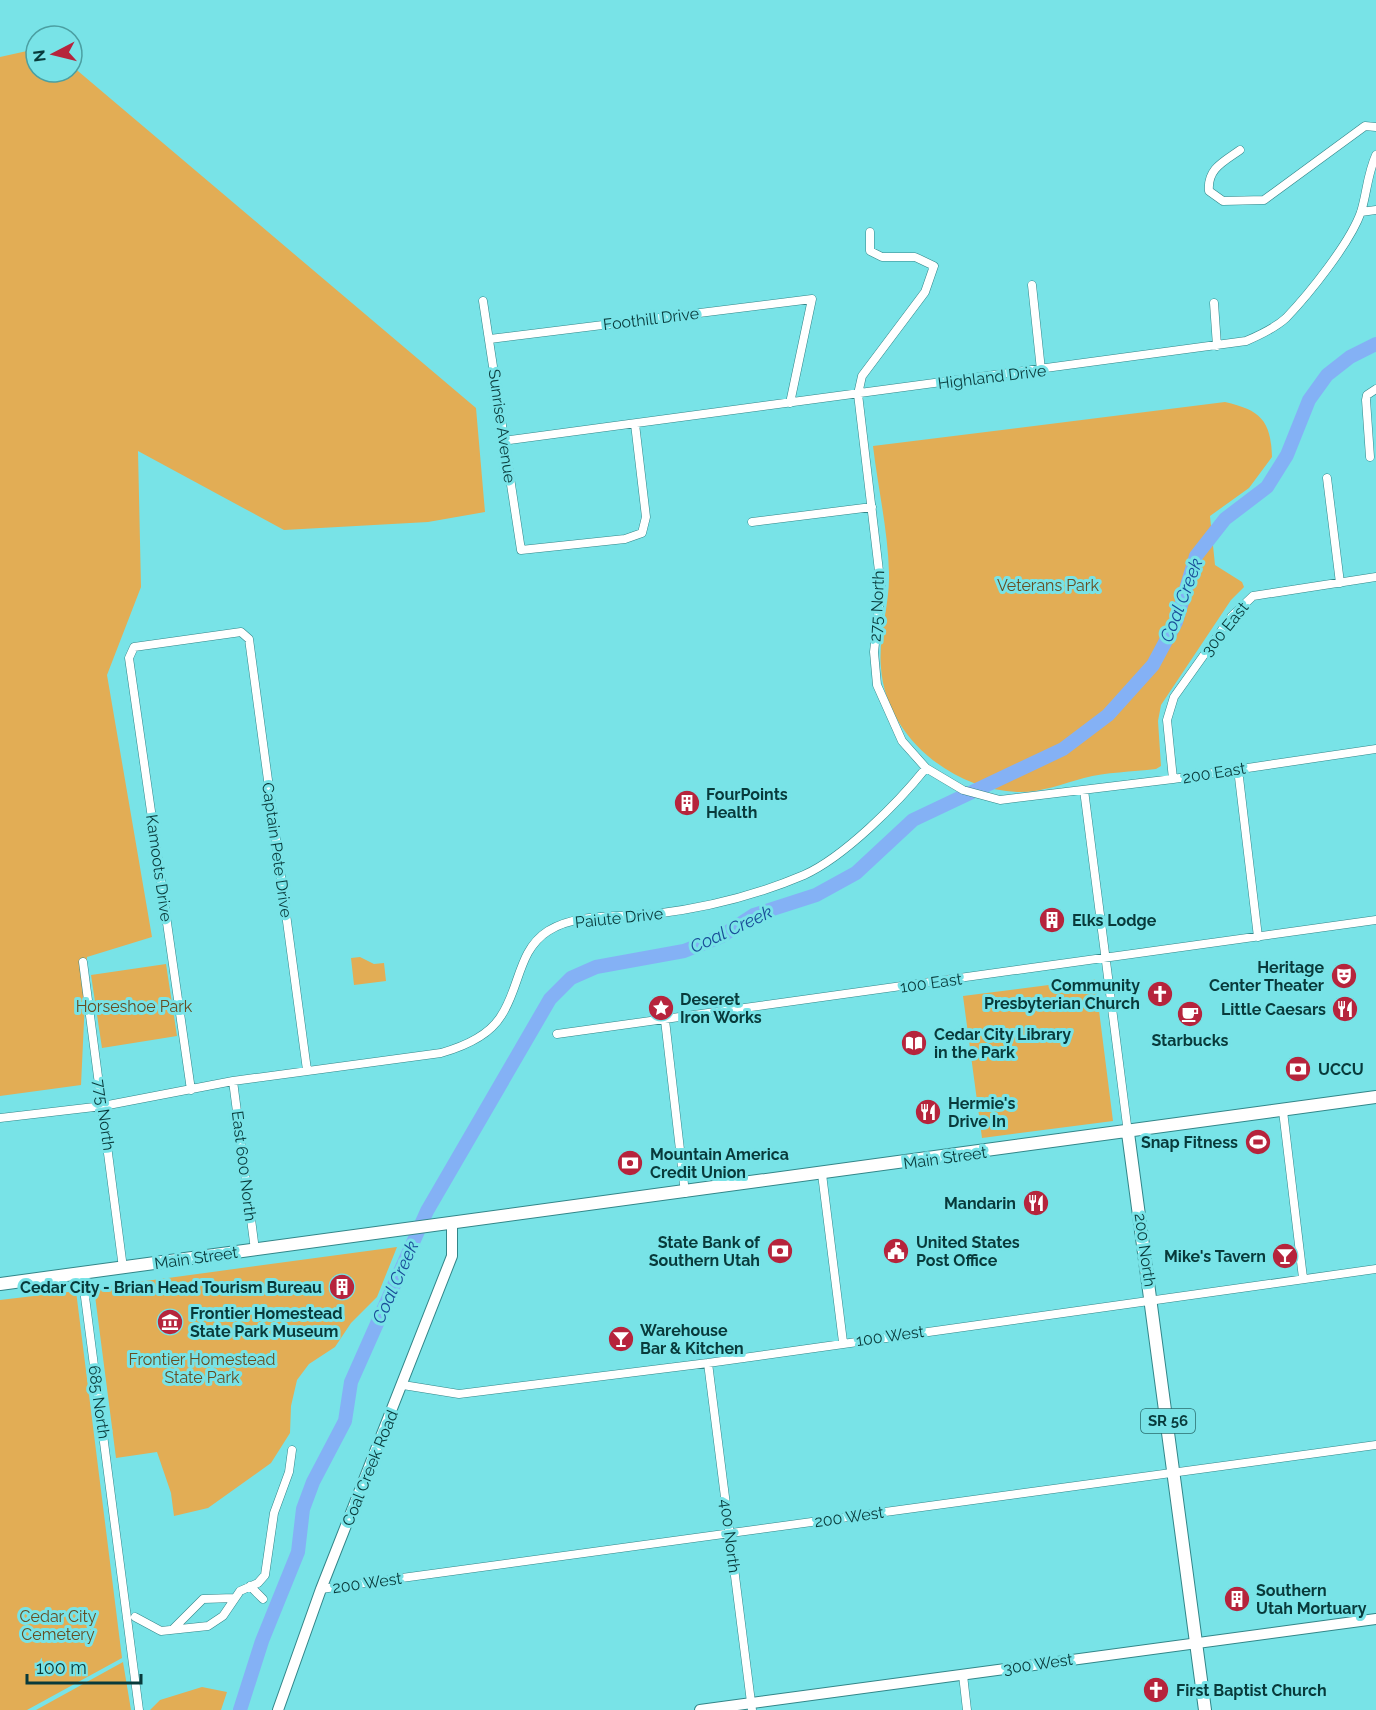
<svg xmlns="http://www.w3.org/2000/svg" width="1376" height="1710" viewBox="0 0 1376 1710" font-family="Raleway,sans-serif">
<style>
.green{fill:#e2ad55}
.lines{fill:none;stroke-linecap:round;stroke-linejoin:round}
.river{stroke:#84b1f5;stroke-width:14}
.street-casing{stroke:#328689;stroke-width:9}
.secondary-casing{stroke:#328689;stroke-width:12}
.primary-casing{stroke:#328689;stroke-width:14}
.street{stroke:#fff;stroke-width:8}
.secondary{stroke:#fff;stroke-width:10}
.primary{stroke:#fff;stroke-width:12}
.labels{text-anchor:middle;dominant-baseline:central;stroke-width:6;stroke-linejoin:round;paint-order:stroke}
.shield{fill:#78e3e7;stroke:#2a6d6f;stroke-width:1.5}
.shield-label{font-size:15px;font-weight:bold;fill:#083a3b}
.street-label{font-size:16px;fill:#083a3b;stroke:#78e3e7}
.park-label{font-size:16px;fill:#664d23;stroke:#78e3e7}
.poi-label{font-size:16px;font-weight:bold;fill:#083a3b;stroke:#78e3e7;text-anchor:start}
.water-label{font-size:18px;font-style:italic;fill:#194d98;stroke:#78e3e7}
</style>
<rect width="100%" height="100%" fill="#78e3e7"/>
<path class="green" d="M36,49v23h36v-6l404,342 9,104 -57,10 -144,8 -146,-79 3,136 -34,88 45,262 -65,20 -6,128 -81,11v-1039z
M1225,402c35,8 46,18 47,55l-23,31 -39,28 5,49 27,17 2,5 -13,13 -70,105 -3,16 3,45 -5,3c-24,3 -50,3 -72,9 -22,6 -44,15 -67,14 -66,-3 -131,-56 -136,-124 -3,-32 9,-63 8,-95 -1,-42 -11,-85 -16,-127z
M360,957l14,7 10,-1 2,18 -32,4 -3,-27z
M166,964l11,72 -75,12 -11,-73z
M1095,979l18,142 -131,17 -19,-142z
M397,1247l-20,50 -26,26 -16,24 -26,17 -12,16 -6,26 -1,27 -19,30 -63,45 -34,8 -3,-23 -14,-41 -41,6 -22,-170z
M76,1291l46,367 -95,52h-27v-410z
M123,1662l8,48h-95z
M202,1687l25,5 -6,18h-71l10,-10z"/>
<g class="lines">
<path class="river" d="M240,1710l22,-69 36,-89 5,-43 10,-27 32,-61 6,-39 76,-171 123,-212 21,-21 25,-11 88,-16 36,-14 34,-22 62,-20 40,-22 57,-53 150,-71 45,-34 45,-50 23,-43 20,-66 29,-37 42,-32 20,-32 22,-55 18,-25 23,-18 26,-13"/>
<g class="street-casing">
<path id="street" d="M1240,150c-17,12 -33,19 -31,41l14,10 41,-1 101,-74 11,1
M1361,212l15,-2
M870,232v19l12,6h33l19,9 -9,26 -63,84 -4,18 23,194 -7,64 3,33 25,56 24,27 37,22 37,10 173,-21 203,-30
M1032,285l9,85
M483,301l38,249 104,-11 17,-6 4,-16 -11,-93
M1214,303l3,43
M490,339l322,-40 -22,104
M503,441l743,-100c14,-6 29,-13 40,-23 23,-24 64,-75 75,-106 6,-19 6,-37 15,-57
M1370,457l-4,-57 1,-5 9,-6
M1327,478l13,105
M752,522l120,-15
M1238,769l20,168
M1173,779l-6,-59 7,-23 57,-80 22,-21 123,-19
M1084,790l44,343
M83,962l40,306
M665,1020l20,173
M557,1034l819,-114
M233,1081l22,169
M191,1090l-62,-432 5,-11 107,-15 8,7 58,431
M1283,1111l20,167
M0,1118l103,-12 130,-25 208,-28c21,-6 48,-17 60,-37 19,-28 17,-66 47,-85 30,-19 73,-13 107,-17 50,-6 102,-19 149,-39 40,-18 94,-72 122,-107
M822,1174l21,168
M82,1274l57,436
M708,1363l44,347
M403,1385l56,9 249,-31 668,-94
M250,1586l13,13
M321,1589l1055,-144
M135,1617l26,14 47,-5 15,-10 17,-25 18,-8 7,-8 9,-62 15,-41 3,-22
M173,1629l30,-30 31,-1
M963,1675l4,35"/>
</g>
<g class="secondary-casing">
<path id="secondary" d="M278,1710l43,-121 131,-333v-32
M700,1710l676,-91"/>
</g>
<g class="primary-casing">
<path id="primary" d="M1128,1133l77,577
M0,1284l1376,-187"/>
</g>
<use href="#street" class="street"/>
<use href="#secondary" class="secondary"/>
<use href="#primary" class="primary"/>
</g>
<defs>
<g id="building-disc" transform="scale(1.35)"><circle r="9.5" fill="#b6243c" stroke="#78e3e7"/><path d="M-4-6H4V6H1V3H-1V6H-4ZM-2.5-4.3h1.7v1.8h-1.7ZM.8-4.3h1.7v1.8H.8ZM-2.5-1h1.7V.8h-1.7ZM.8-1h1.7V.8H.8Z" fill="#fff"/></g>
<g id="theatre-disc" transform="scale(1.35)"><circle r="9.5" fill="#b6243c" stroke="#78e3e7"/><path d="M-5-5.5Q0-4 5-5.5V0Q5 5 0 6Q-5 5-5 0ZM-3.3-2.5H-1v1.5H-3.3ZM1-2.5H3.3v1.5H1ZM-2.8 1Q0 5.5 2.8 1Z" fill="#fff"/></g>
<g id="church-disc" transform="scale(1.35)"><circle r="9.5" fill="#b6243c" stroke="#78e3e7"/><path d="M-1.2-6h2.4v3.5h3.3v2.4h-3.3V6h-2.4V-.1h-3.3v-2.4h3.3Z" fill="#fff"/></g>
<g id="sight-disc" transform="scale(1.35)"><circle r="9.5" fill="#b6243c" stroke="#78e3e7"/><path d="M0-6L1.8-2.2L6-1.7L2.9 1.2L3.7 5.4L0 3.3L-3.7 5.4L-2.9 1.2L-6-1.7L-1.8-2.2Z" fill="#fff"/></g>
<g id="restaurant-disc" transform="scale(1.35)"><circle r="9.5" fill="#b6243c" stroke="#78e3e7"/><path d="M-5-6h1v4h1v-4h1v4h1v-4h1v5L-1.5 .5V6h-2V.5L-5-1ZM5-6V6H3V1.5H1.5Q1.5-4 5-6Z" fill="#fff"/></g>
<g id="cafe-disc" transform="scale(1.35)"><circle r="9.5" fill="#b6243c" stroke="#78e3e7"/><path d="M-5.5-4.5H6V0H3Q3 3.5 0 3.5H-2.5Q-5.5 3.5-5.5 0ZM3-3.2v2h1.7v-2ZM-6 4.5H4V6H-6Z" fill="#fff"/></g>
<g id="library-disc" transform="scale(1.35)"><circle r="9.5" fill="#b6243c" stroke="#78e3e7"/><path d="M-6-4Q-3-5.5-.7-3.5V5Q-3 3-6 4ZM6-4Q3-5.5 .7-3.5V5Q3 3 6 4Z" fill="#fff"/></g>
<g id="bank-disc" transform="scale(1.35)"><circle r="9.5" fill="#b6243c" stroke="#78e3e7"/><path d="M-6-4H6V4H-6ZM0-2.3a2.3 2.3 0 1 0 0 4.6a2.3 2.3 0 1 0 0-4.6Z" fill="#fff"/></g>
<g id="stadium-disc" transform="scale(1.35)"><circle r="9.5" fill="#b6243c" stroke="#78e3e7"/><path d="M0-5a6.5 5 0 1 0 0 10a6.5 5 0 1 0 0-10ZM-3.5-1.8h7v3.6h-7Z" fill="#fff"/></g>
<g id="civic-disc" transform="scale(1.35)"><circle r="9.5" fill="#b6243c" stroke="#78e3e7"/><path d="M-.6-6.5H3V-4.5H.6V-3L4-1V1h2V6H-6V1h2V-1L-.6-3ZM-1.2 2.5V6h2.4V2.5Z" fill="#fff"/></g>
<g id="bar-disc" transform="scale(1.35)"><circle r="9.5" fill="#b6243c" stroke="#78e3e7"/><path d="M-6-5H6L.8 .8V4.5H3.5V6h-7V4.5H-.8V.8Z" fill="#fff"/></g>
<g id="museum-disc" transform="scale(1.35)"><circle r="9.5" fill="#b6243c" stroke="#78e3e7"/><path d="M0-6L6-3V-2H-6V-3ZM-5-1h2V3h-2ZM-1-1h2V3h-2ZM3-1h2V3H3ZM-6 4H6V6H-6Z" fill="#fff"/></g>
</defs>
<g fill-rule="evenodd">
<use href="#building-disc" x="687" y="803"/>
<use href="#building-disc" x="1052" y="920"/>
<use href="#theatre-disc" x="1344" y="976"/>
<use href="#church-disc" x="1160" y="994"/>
<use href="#sight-disc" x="661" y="1008"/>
<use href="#restaurant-disc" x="1345" y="1009"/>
<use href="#cafe-disc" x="1190" y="1014"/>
<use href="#library-disc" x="914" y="1043"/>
<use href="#bank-disc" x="1298" y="1069"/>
<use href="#restaurant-disc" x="928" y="1112"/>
<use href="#stadium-disc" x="1258" y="1142"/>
<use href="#bank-disc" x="630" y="1163"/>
<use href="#restaurant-disc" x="1036" y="1203"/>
<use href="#bank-disc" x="780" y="1251"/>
<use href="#civic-disc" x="896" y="1251"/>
<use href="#bar-disc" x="1285" y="1256"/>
<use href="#building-disc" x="342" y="1287"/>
<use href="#museum-disc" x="170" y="1322"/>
<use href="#bar-disc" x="621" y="1339"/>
<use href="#building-disc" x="1237" y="1599"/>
<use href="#church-disc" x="1156" y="1690"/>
</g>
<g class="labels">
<rect class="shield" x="1141" y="1409" width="54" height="24" rx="4.5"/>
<g class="shield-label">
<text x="1168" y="1421">SR 56</text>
</g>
<g class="street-label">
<text transform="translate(651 319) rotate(-7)">Foothill Drive</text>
<text transform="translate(992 377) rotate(-7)">Highland Drive</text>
<text transform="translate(502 426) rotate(82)">Sunrise Avenue</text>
<text transform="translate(877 606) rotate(-87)">275 North</text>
<text transform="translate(1225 629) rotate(-51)">300 East</text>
<text transform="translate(1214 773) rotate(-9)">200 East</text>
<text transform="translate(277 850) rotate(82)">Captain Pete Drive</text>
<text transform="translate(159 868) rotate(82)">Kamoots Drive</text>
<text transform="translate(619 918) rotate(-6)">Paiute Drive</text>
<text transform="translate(931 983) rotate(-8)">100 East</text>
<text transform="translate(104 1115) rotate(82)">775 North</text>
<text transform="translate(945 1158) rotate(-8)">Main Street</text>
<text transform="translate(244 1166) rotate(83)">East 600 North</text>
<text transform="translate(1145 1250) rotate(82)">200 North</text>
<text transform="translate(196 1258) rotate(-8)">Main Street</text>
<text transform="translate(890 1336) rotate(-8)">100 West</text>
<text transform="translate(99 1402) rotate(82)">685 North</text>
<text transform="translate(370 1468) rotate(-68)">Coal Creek Road</text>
<text transform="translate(849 1517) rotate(-8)">200 West</text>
<text transform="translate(730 1536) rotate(83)">400 North</text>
<text transform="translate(367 1583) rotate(-8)">200 West</text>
<text transform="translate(1038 1664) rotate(-8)">300 West</text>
</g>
<g class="park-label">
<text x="1048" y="585">Veterans Park</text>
<text x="134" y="1006">Horseshoe Park</text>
<text x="202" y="1359">Frontier Homestead<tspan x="202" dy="18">State Park</tspan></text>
<text x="58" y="1616">Cedar City<tspan x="58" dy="18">Cemetery</tspan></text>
</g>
<g class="poi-label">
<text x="706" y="794">FourPoints<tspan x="706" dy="18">Health</tspan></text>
<text x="1072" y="920">Elks Lodge</text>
<text x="1324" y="967" text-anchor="end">Heritage<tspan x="1324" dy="18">Center Theater</tspan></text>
<text x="1140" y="985" text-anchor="end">Community<tspan x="1140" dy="18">Presbyterian Church</tspan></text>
<text x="680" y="999">Deseret<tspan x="680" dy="18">Iron Works</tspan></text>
<text x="1326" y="1009" text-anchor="end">Little Caesars</text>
<text x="934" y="1034">Cedar City Library<tspan x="934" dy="18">in the Park</tspan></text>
<text x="1190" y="1040" text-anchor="middle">Starbucks</text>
<text x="1318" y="1069">UCCU</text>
<text x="948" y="1103">Hermie's<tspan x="948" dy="18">Drive In</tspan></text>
<text x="1238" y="1142" text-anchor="end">Snap Fitness</text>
<text x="650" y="1154">Mountain America<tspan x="650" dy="18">Credit Union</tspan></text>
<text x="1016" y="1203" text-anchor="end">Mandarin</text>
<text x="760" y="1242" text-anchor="end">State Bank of<tspan x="760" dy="18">Southern Utah</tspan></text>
<text x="916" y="1242">United States<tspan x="916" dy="18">Post Office</tspan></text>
<text x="1266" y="1256" text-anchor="end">Mike's Tavern</text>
<text x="322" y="1287" text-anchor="end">Cedar City - Brian Head Tourism Bureau</text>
<text x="190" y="1313">Frontier Homestead<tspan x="190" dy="18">State Park Museum</tspan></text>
<text x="640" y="1330">Warehouse<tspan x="640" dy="18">Bar &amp; Kitchen</tspan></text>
<text x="1256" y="1590">Southern<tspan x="1256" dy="18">Utah Mortuary</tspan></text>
<text x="1176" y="1690">First Baptist Church</text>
</g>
<g class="water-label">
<text transform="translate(1181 600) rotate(-69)">Coal Creek</text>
<text transform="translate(731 929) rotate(-25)">Coal Creek</text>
<text transform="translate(395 1282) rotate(-66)">Coal Creek</text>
</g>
</g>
<g transform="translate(54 54) rotate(263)"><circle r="28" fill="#78e3e7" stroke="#4b9fa2" stroke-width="1.5"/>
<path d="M0-4.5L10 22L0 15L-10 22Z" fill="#b6243c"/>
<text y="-9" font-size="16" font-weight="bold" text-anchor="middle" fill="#083a3b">N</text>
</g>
<path d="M27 1674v9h114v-9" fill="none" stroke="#083a3b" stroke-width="3"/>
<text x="36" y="1674" font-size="18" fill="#083a3b" stroke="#78e3e7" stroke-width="4.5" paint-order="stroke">100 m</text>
</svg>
